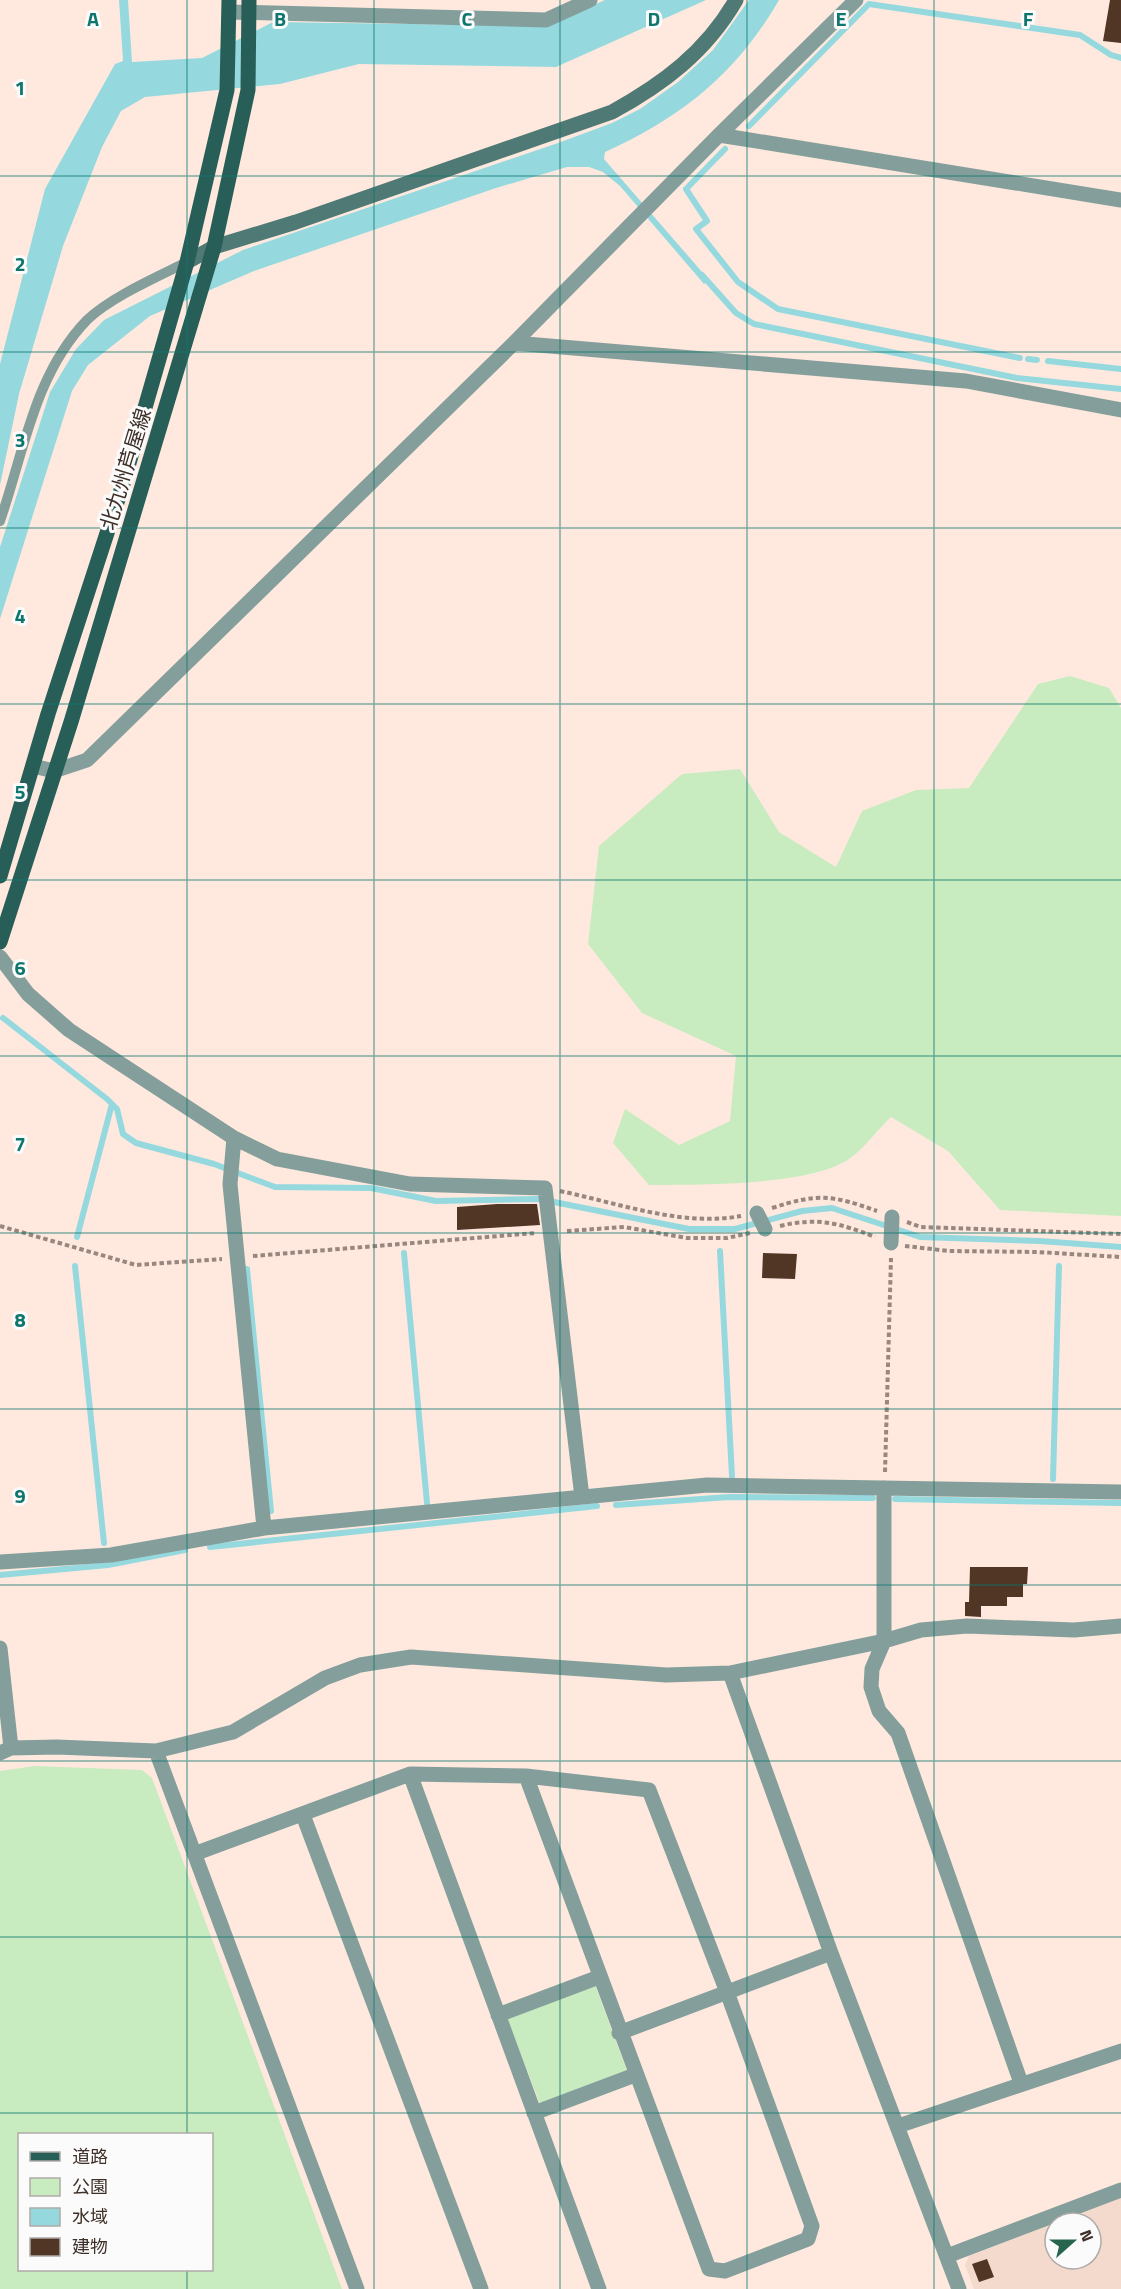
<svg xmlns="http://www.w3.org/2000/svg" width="1121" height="2289" viewBox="0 0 1121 2289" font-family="'Titillium Web','Noto Sans JP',sans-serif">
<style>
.built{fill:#f4dacd;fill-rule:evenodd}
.green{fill:#c9ebc0;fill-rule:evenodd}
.water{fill:#95d9df}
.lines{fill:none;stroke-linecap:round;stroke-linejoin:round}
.stream{stroke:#95d9df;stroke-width:6}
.building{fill:#513525}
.path{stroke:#99877f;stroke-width:4;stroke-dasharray:4.5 3;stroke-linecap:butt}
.lane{stroke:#849f9b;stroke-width:10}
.street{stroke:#849f9b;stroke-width:15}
.secondary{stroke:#4f7974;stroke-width:15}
.primary{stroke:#275e58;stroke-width:15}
.grid{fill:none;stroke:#0f766e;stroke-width:1.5;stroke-opacity:0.55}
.labels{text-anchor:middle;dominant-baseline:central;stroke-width:6;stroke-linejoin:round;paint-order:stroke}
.street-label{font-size:21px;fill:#3e3029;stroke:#fbfbfb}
.grid-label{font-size:20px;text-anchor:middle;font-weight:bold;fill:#0f766e;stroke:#fbfbfb;stroke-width:6;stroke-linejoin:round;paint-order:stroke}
</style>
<rect width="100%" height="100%" fill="#ffe9de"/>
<path class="built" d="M1121,2197v92h-147l-9,-24 4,-9zM1055,2223h36v36h-36z"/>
<path class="green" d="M1070,676l39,12 12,20v508l-121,-6 -52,-59 -57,-34c-14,13 -26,31 -42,42 -39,27 -152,26 -200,26l-36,-42 12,-34 54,36 51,-24 6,-65 -94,-43 -54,-69 11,-98 83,-72 58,-5 39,63 57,35 26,-56 54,-21 53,-2 69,-104z
M35,1766l107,4 10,8 190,511h-342v-518zM212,2134v136h-192v-136z
M595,1985l32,86 -87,33 -33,-86z"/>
<path class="water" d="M119,0h9l4,62 70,-4 71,-36 273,4 59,-26h101l-150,67 -197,-3 -79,20 -135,13 -24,14 -19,36 -39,99 -44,148 -19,91v-121l45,-175 70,-125 8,-3z
M749,0h30c-42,73 -98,118 -174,152l-1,7 105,121 -5,4 -84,-98 -17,-14 -14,-5h-22l-71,21 -242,83 -104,45 -62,49 -16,26 -72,228v-72l50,-155 26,-43 28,-29 139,-70 315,-107 54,-20 28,-14 38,-27 35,-32z"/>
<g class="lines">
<path class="stream" d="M749,126l120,-122 211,31 31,20 10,3
M687,188l38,-39
M686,189l21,32 -11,8 42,53 40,27 242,49
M702,275l34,38 18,11 263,54 104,11
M1028,359l9,1
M1048,361l73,8
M3,1018l104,81 10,10 6,25 13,9 78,21 61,23 96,1 65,13 103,-2 150,30h46l67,-18 30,-3 88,29 120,4 81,6
M77,1237l35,-133
M720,1251l12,225
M404,1253l23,250
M75,1266l29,277
M247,1269l24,242
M1053,1479l6,-213
M895,1499l226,4
M616,1505l113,-8 144,1
M210,1547l387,-41
M0,1575l108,-10 77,-15"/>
</g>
<path class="building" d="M1110,0h11v43l-18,-2z
M497,1204h40l3,21 -83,5v-23z
M763,1253l34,1 -2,25 -33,-1z
M970,1567h58l-1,17h-4v13h-16v9h-26v11l-16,-1v-14h4z
M987,2259l7,18 -15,5 -7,-18z"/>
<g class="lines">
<path class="path" d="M560,1191c58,12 122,36 181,25
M772,1208c46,-15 60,-13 105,3
M907,1222l14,5 200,7
M0,1226l136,39 86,-6
M780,1226c38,-9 59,-3 95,11
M567,1231l57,-4 63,11h40l23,-5
M905,1246l44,5 88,1 84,5
M253,1256l283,-23
M885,1472l6,-214"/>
<path class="lane" d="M0,521c24,-69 34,-146 87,-201 24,-23 70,-43 100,-58"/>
<path class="street" d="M230,12l316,8 44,-20
M719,135l402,65
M514,343l452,38 155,29
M33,766l21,5 33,-11 427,-417 205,-208 137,-135
M0,957l28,37 41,36 165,108 43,21 133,25 135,4 37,309
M234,1138l-4,46 34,344
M757,1213l8,16
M891,1243l1,-26
M884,1488v153l-12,28 -1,18 8,24 19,22 123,350
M0,1562l111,-7 153,-27 443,-43 414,7
M0,1648l11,100
M730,1673l101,280 128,336
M156,1751l201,538
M0,1753l11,-5 46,-1 99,4 77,-19 92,-54 35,-13 51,-8 255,18 64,-2 154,-32 37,-11 46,-4 107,4 47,-4
M410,1774l189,515
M303,1815l178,474
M194,1854l216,-80 116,2 123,14 78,202 85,234 -4,13 -83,32 -16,-2 -183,-493
M498,2015l101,-38
M619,2033l212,-80
M534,2113l101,-38
M898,2126l223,-75
M947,2256l174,-66"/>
<path class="secondary" d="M187,262l27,-15 82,-25 316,-110c51,-28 94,-60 124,-112"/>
<path class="primary" d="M0,876l48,-162 75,-230 64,-222 40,-172 2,-90
M0,942l71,-220 143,-475 34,-157 1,-90"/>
</g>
<path class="grid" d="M187,0v2134M374,0v2289M560,0v2289M747,0v2289M934,0v2289M0,176h1121M0,352h1121M0,528h1121M0,704h1121M0,880h1121M0,1056h1121M0,1233h1121M0,1409h1121M0,1585h1121M0,1761h1121M0,1937h1121M0,2113h1121M187,2270v19"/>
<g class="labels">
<g class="street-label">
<text transform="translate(125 469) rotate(-73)">北九州芦屋線</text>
</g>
</g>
<g class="grid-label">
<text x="93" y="26">A</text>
<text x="280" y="26">B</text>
<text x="467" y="26">C</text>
<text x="654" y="26">D</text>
<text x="841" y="26">E</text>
<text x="1028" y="26">F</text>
<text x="20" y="95">1</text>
<text x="20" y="271">2</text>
<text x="20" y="447">3</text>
<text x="20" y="623">4</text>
<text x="20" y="799">5</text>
<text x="20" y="975">6</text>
<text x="20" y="1151">7</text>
<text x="20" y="1327">8</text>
<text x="20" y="1503">9</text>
</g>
<rect x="18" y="2133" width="195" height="138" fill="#fbfbfb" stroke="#afaaa7" stroke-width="1.5"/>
<rect x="30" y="2152" width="30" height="9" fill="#275e58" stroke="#afaaa7" stroke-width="1.5"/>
<text x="72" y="2163" font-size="18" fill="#3e3029">道路</text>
<rect x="30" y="2178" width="30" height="18" fill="#c9ebc0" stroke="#afaaa7" stroke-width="1.5"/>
<text x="72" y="2193" font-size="18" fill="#3e3029">公園</text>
<rect x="30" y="2208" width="30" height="18" fill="#95d9df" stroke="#afaaa7" stroke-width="1.5"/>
<text x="72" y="2223" font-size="18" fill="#3e3029">水域</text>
<rect x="30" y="2238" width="30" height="18" fill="#513525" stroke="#afaaa7" stroke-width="1.5"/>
<text x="72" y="2253" font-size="18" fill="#3e3029">建物</text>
<g transform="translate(1073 2241) rotate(69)"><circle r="28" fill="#fbfbfb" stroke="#afaaa7" stroke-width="1.5"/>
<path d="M0-4.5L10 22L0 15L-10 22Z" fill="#28644e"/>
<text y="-9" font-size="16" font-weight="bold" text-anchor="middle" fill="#3e3029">N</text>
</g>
</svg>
